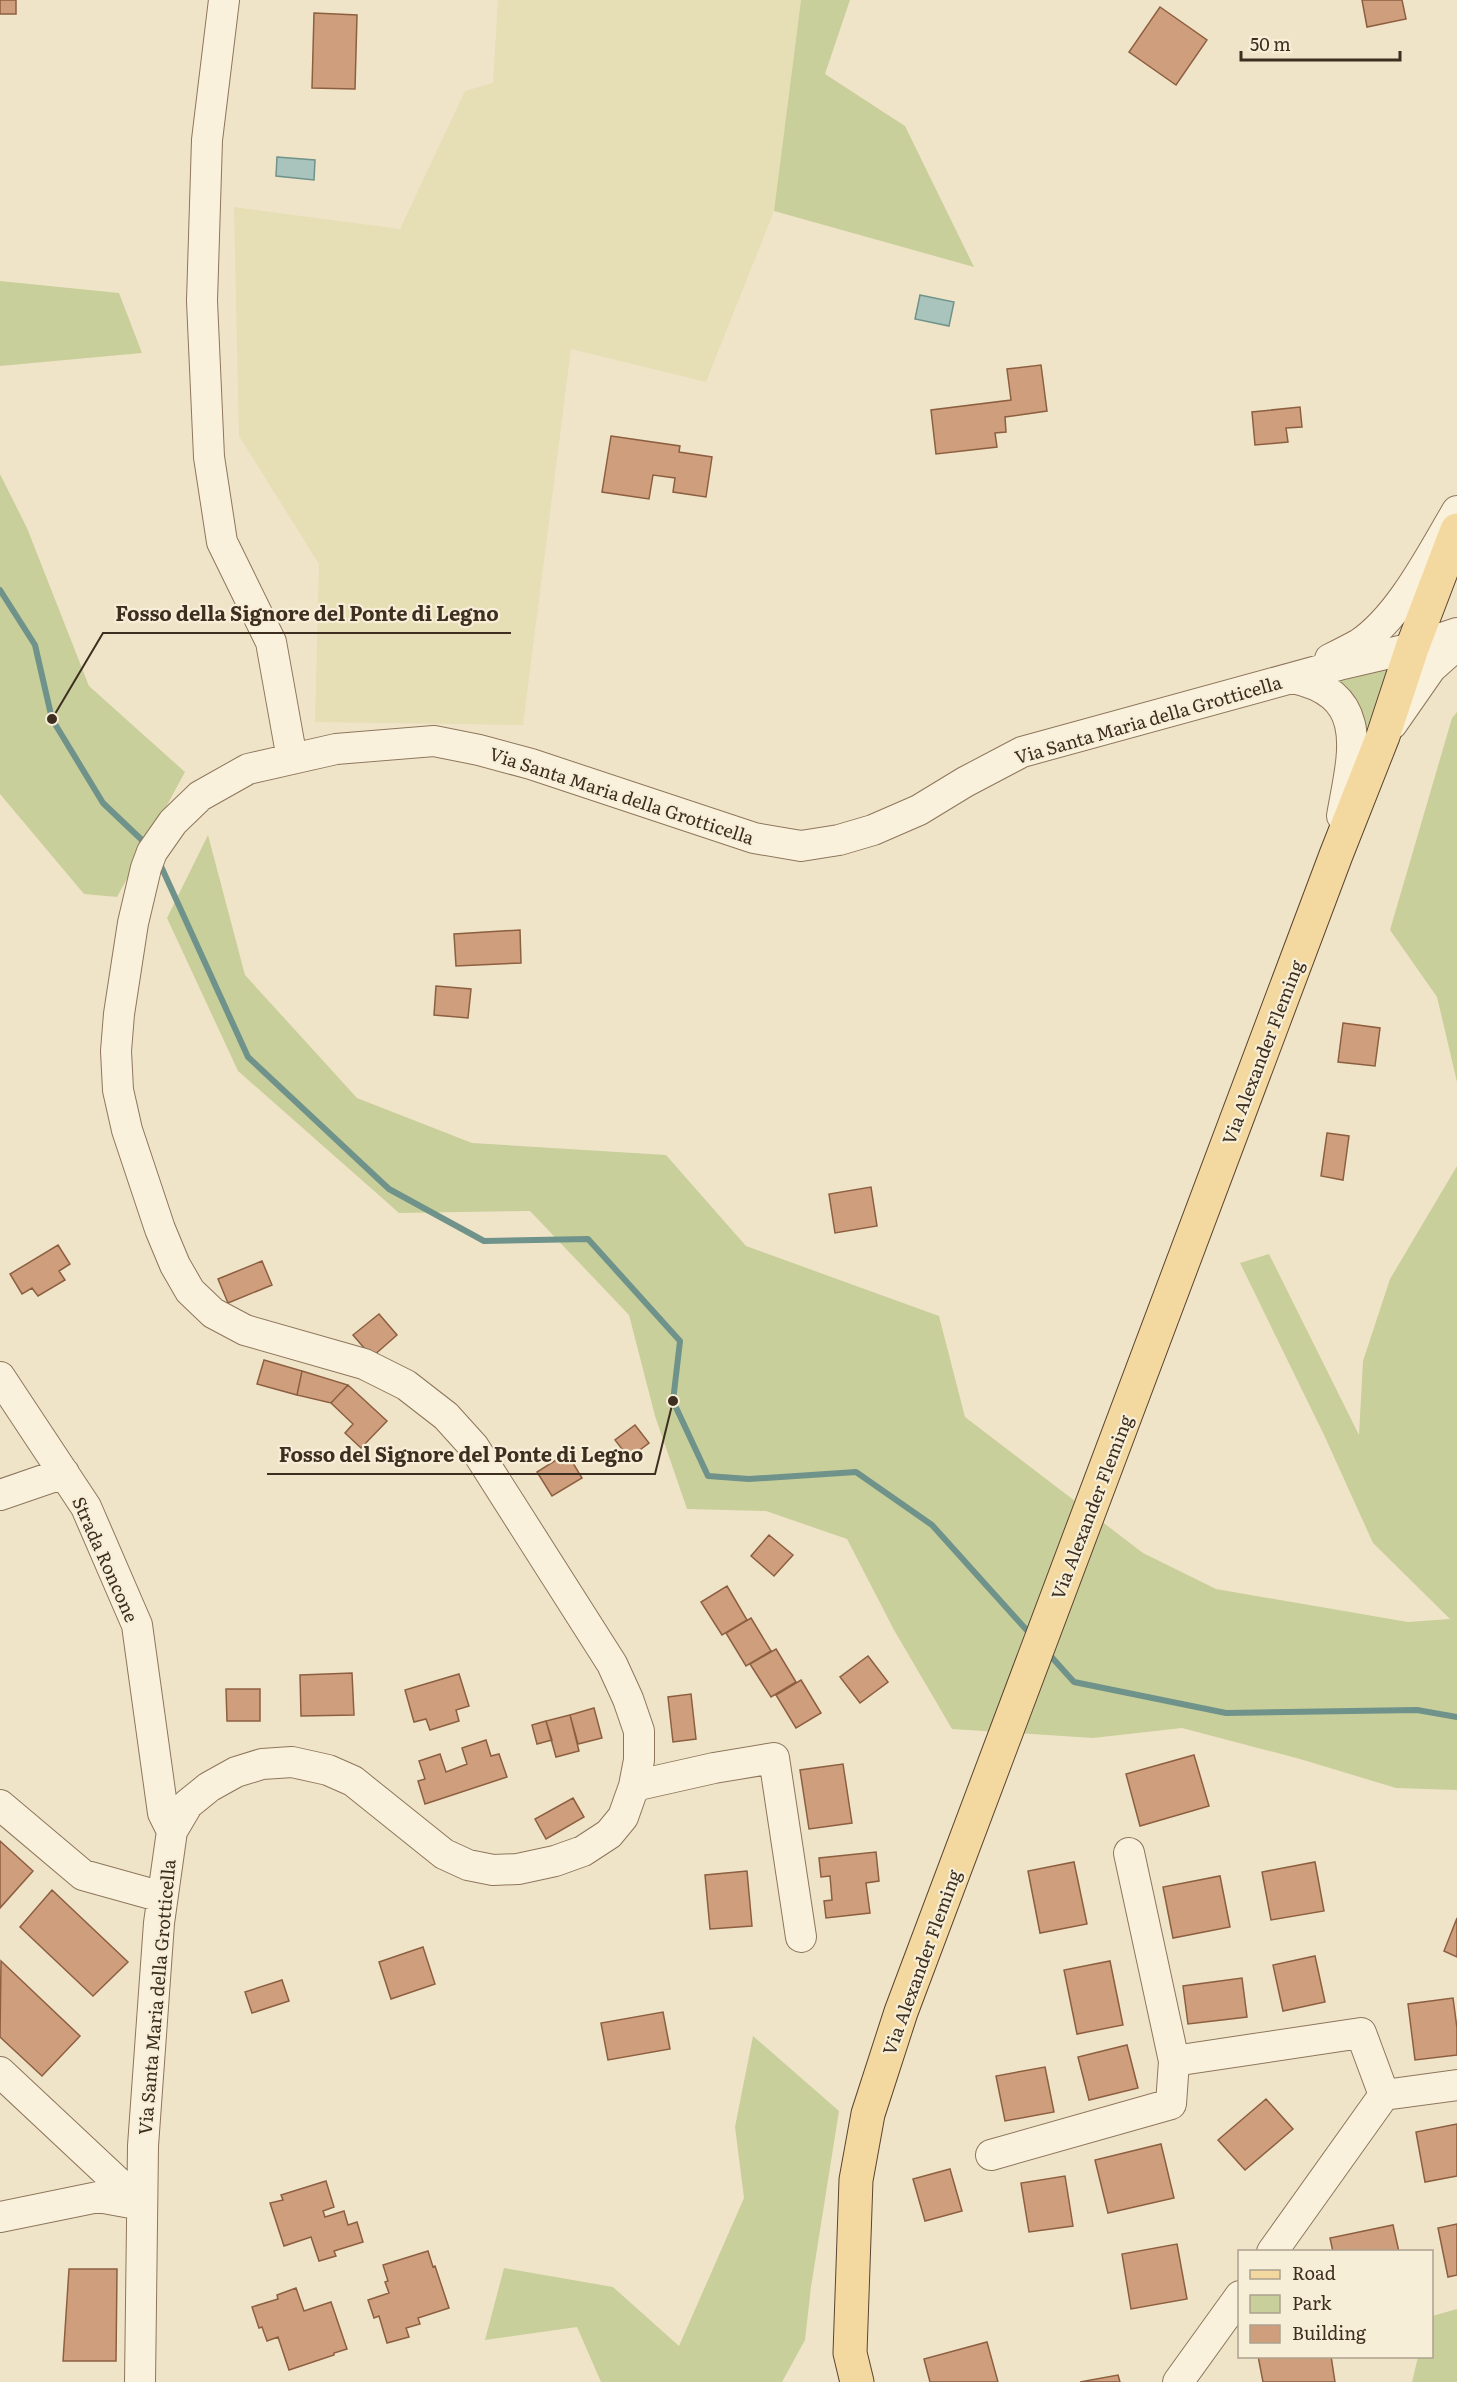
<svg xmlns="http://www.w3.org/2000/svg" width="1457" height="2382" viewBox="0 0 1457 2382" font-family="Literata,serif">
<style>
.farmland{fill:#e6deb5}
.green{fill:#c9cf9b}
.water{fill:#a9c4bc;stroke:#6f938a;stroke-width:1.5}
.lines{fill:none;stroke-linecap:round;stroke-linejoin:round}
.stream{stroke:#6f938a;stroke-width:6}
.building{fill:#cf9f7d;stroke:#8d5f41;stroke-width:1.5}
.minor-casing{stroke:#8d765c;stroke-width:32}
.major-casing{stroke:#5b4430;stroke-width:35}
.minor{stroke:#faf1dc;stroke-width:30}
.major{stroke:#f3d9a0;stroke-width:33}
.labels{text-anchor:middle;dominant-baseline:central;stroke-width:4.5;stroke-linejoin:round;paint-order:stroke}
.street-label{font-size:18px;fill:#3d2e20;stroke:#f7eed8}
.leader{fill:none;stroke:#3d2e20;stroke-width:2}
.callout-dot{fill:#3d2e20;stroke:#f7eed8;stroke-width:2}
.callout-label{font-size:20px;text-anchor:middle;font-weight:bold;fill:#3d2e20;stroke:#f7eed8;stroke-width:4.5;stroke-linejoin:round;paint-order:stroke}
</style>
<rect width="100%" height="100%" fill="#f0e4c8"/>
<path class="farmland" d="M498,0h303l-27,211 -68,171 -135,-33 -48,376 -208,-3 4,-158 -80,-128 -5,-229 166,22 65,-138 28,-8z"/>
<path class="green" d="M801,0h49l-25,74 80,52 69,141 -200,-56z
M0,281l119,12 23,60 -142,13z
M0,474l27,54 62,158 96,86 -68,125 -33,-3 -84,-100z
M1387,669l-22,65 -33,-51z
M1457,712v370l-20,-85 -47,-67 62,-212z
M208,835l37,140 112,123 115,45 194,12 80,91 193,70 26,101 178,136 73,36 192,33 42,-3 -77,-76 -49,-108 -84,-172 29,-9 90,181 4,-74 27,-82 67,-113v624l-61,-2 -96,-29 -118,-31 -89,10 -141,-9 -58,-99 -47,-91 -81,-28 -79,-2 -32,-93 -26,-101 -99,-104 -131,2 -161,-142 -71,-153z
M753,2036l86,75 -28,176 -6,53 -23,42h-181l-24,-55 -92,13 19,-72 109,19 66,59 65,-148 -9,-71z
M1457,2309v73h-45l6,-25 14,-1v-40z"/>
<path class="water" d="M277,157l38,3 -1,20 -38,-4z
M920,295l34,7 -5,24 -34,-7z"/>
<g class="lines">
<path class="stream" d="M0,590l35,55 17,74 51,84 41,39
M160,864l88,193 141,132 95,52 104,-2 92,102 -7,60 35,75 41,3 107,-7 76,53 100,111
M1047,1652l27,30 152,31 191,-3 40,7"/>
</g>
<path class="building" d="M0,0h16v14h-16z
M1362,0h40l4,19 -39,8z
M1160,7l47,33 -31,45 -47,-33z
M314,13l43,2 -2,74 -43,-1z
M1041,365l6,46 -42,6 1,15 -11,1 2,14 -61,7 -5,-44 80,-10 -4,-31z
M1300,407l2,20 -16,1 2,14 -33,3 -3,-33z
M611,436l69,10 -1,6 33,5 -6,40 -33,-5 2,-14 -22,-3 -4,24 -47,-7z
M520,930l1,33 -65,3 -2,-32z
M436,986l35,3 -3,29 -34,-3z
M1343,1023l37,5 -5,38 -37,-4z
M1327,1133l22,3 -6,44 -22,-4z
M871,1187l6,39 -42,7 -6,-39z
M58,1245l12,19 -11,7 6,9 -27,16 -6,-8 -10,6 -12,-20z
M262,1261l10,24 -44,18 -10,-24z
M379,1314l18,21 -25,22 -19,-22z
M264,1360l38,11 -5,24 -40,-11z
M302,1371l46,14 -17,18 -34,-8z
M348,1385l39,36 -26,27 -16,-15 8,-9 -22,-21z
M635,1425l14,18 -20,15 -14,-18z
M567,1453l15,25 -30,18 -15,-24z
M769,1535l24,20 -19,21 -23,-20z
M727,1586l20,34 -25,15 -21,-33z
M751,1618l20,33 -25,15 -20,-33z
M776,1649l20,33 -25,15 -21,-33z
M868,1656l20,26 -28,21 -20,-26z
M352,1673l2,42 -53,1 -1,-41z
M459,1674l10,32 -13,4 3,11 -29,9 -4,-11 -12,3 -9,-32z
M801,1680l20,33 -25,15 -20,-33z
M226,1689h34v32h-33z
M691,1694l5,45 -23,3 -5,-45z
M594,1708l8,30 -24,6 -8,-29z
M570,1715l9,36 -23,6 -10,-36z
M546,1721l6,19 -15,4 -5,-19z
M486,1740l5,16 8,-2 8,23 -82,27 -7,-23 7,-2 -6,-18 21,-7 6,18 21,-8 -5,-16z
M1194,1755l15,51 -69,20 -14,-52z
M843,1764l9,59 -43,6 -9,-59z
M573,1798l11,19 -38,22 -11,-20z
M0,1841l33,30 -33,37z
M876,1852l3,29 -13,2 4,30 -44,5 -2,-17 8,-1 -2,-24 -9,1 -2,-19z
M1074,1862l13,62 -47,9 -12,-62z
M1315,1862l9,49 -53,9 -9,-48z
M747,1871l5,55 -42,3 -5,-54z
M1220,1876l10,51 -57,11 -10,-51z
M52,1890l76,72 -35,34 -73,-69z
M1457,1918v39l-13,-6z
M423,1947l12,37 -44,15 -12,-37z
M1315,1956l10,46 -42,9 -10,-46z
M1,1961l79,75 -38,40 -42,-39z
M1110,1961l13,64 -46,9 -13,-64z
M1242,1978l5,39 -59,7 -5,-38z
M282,1980l7,21 -37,12 -7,-21z
M1453,1998l4,30v27l-42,5 -7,-56z
M663,2012l7,37 -62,11 -7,-37z
M1127,2045l11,43 -49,12 -11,-43z
M1045,2067l9,45 -49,9 -9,-45z
M1266,2099l27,30 -48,41 -27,-30z
M1457,2124v52l-32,6 -9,-50z
M1161,2144l13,54 -66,15 -13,-53z
M950,2169l12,42 -37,10 -12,-42z
M1065,2176l8,50 -44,6 -8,-49z
M326,2181l8,26 -11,4 2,6 19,-6 4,14 9,-3 6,20 -29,9 2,5 -17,5 -8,-24 -27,9 -14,-43 13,-3 -2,-5z
M1457,2224v51l-9,2 -10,-49z
M1393,2225l6,27h-66l-3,-14z
M1177,2244l10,55 -56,10 -9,-55z
M428,2251l5,16 2,-1 14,42 -31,10 2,6 -14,4 3,9 -22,6 -8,-27 -5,2 -6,-18 21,-7 -4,-11 3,-1 -5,-16z
M69,2269h48l-1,92h-53z
M296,2288l8,23 27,-9 16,47 -13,4v2l-45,15 -11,-33 -11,4 -5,-14 -3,1 -7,-21 26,-8 -1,-4z
M987,2342l11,40h-68l-6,-23z
M1258,2356h73l4,26h-72z
M1118,2375l2,7h-40z"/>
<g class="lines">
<g class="minor-casing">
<path id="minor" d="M224,0l-17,140 -5,161 7,156 13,85 49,100 21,117
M1330,659c10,-5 20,-10 29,-15 41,-27 73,-91 98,-133
M1293,678c80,17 59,79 49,138
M1392,724l39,-56 26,-23
M0,1377l86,130 51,118 26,188 9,18
M0,1495l64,-22
M634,1786l80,-18 60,-10 27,179
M0,1805l83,70 79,22
M1174,2061l187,-28 23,62 -112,157
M0,2072l142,133
M1384,2095l73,-10
M991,2155l180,-51 3,-43 -45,-208
M0,2217l98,-20 44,8
M140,2382l3,-236 16,-223 13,-92 16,-27 21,-17 27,-15 26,-8 30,-2 36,8 25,11 91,73 24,11 25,5 25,-1 37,-8 28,-10 26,-17 14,-17 11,-31 5,-26v-29l-11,-32 -16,-35 -138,-217 -28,-31 -40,-31 -42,-21 -119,-34 -32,-17 -23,-22 -15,-26 -15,-36 -33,-99 -9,-40 -2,-39 3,-37 14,-91 13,-55 6,-16 21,-30 27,-26 48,-27 88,-20 98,-8 45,9 52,14 223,74 47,8 38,-6 34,-10 46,-20 46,-28 57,-30 317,-87 73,-17 45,-15
M1178,2382l62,-86"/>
</g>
<g class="major-casing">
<path id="major" d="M857,2382l-7,-29 6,-173 12,-66 33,-102 435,-1157 47,-119 29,-88 45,-118"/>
</g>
<use href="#minor" class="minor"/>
<use href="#major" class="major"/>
</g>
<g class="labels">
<g class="street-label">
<text transform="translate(1148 719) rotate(-16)">Via Santa Maria della Grotticella</text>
<text transform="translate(622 795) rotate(18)">Via Santa Maria della Grotticella</text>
<text transform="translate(1262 1052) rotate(-69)">Via Alexander Fleming</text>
<text transform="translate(1091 1507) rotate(-69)">Via Alexander Fleming</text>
<text transform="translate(106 1559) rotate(66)">Strada Roncone</text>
<text transform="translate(921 1962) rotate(-70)">Via Alexander Fleming</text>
<text transform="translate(156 1997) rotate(-85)">Via Santa Maria della Grotticella</text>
</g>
</g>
<path class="leader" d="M52 719L103 633H511M673 1401L655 1474H267"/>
<g class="callout-dot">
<circle cx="52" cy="719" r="6"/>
<circle cx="673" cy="1401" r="6"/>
</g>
<g class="callout-label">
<text x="307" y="621">Fosso della Signore del Ponte di Legno</text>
<text x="461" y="1462">Fosso del Signore del Ponte di Legno</text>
</g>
<rect x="1238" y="2250" width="195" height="108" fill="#f7eed8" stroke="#ada18e" stroke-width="1.5"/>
<rect x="1250" y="2270" width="30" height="9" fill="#f3d9a0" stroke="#ada18e" stroke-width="1.5"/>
<text x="1292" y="2280" font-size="18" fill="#3d2e20">Road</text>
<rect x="1250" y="2295" width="30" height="18" fill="#c9cf9b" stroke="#ada18e" stroke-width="1.5"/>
<text x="1292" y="2310" font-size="18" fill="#3d2e20">Park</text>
<rect x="1250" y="2325" width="30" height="18" fill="#cf9f7d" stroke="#ada18e" stroke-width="1.5"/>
<text x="1292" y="2340" font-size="18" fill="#3d2e20">Building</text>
<path d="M1241 51v9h159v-9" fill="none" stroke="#3d2e20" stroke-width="3"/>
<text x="1250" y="51" font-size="18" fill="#3d2e20" stroke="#f7eed8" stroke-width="4.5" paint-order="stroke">50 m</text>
</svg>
